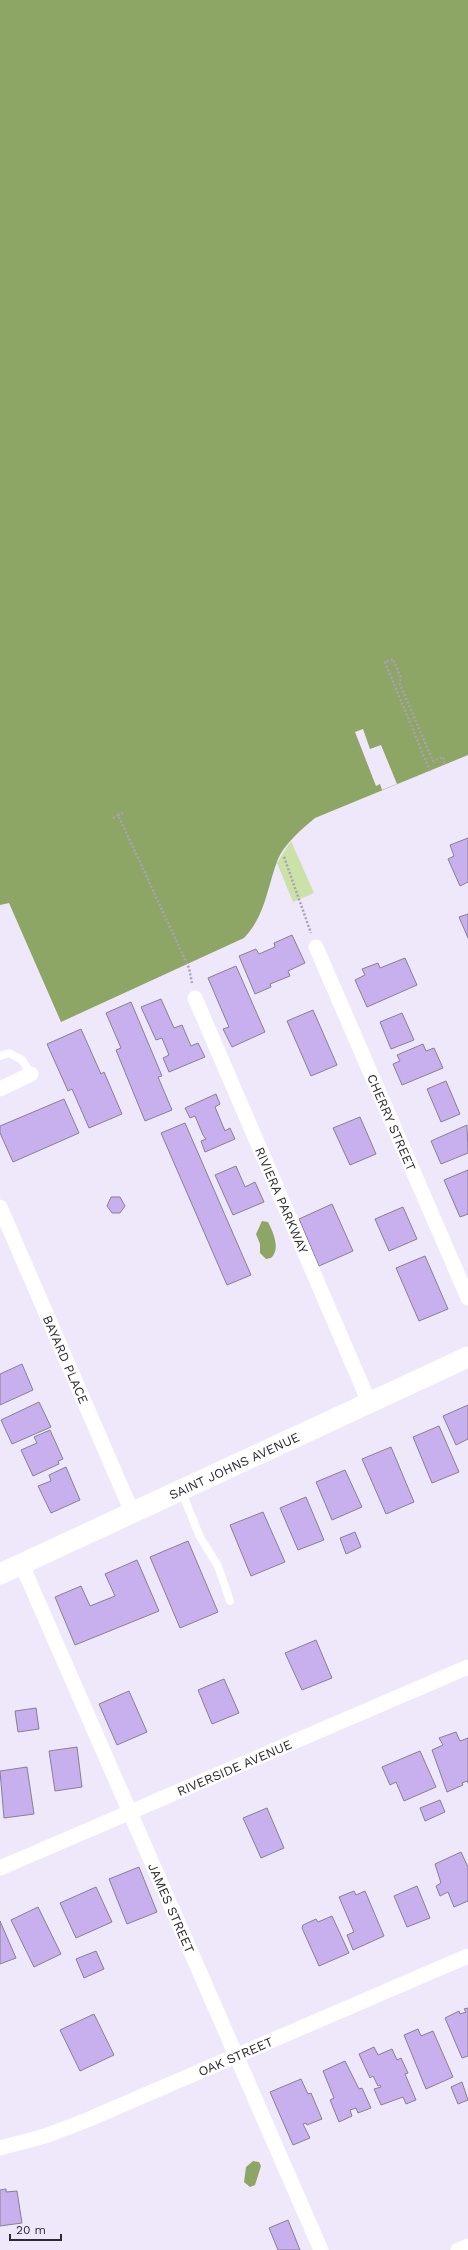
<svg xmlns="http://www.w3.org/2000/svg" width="468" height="2250" viewBox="0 0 468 2250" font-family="'Work Sans',sans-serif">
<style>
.green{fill:#cbe1a8}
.water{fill:#8da565}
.pier{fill:#efe8fa}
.building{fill:#c8afee;stroke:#878191}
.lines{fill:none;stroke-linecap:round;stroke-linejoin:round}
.path{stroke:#a7a2b0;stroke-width:2.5;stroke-dasharray:2 2;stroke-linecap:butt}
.lane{stroke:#fff;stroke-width:8}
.street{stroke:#fff;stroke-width:15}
.secondary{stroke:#fff;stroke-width:21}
.labels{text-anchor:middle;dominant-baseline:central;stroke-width:3;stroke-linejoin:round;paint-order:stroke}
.street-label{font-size:13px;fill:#2d2a31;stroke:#efe8fa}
</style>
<rect width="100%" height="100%" fill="#efe8fa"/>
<path class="green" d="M291,841l23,52 -21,9 -16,-39z"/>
<path class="water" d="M0,0h468v755l-153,63c-13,11 -30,25 -37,41 -11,28 -12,56 -34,79l-183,84 -52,-119 -9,2z
M262,1221l6,1c5,10 13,27 3,36l-5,1 -6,-6v-9l-4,-10z
M253,2161l6,1 2,4 -6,19 -5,2 -6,-5 2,-15z"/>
<path class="pier" d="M363,729l7,20 11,-4 16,39 -15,6 -2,-6 -4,2 -21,-54z"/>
<path class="building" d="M468,838v44l-8,4 -12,-27 6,-3 -4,-11z
M468,914v24l-9,-21z
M292,935l13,28 -17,8 2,5 -20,8 1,3 -16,7 -16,-38 17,-7 3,5 16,-7 -1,-4z
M405,958l12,27 -50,22 -12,-27 10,-5 -3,-6 16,-6 2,5z
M236,966l29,66 -33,15 -9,-18 6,-2 -21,-49z
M161,999l13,29 8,-3 9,21 7,-3 7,14 -36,15 -6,-14 6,-3 -7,-17 -6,2 -15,-33z
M131,1002l31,74 -4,1 14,33 -27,11 -29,-71 5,-2 -15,-35z
M313,1010l24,55 -26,11 -24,-55z
M402,1013l12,27 -23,9 -11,-27z
M81,1029l20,45 3,-2 18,42 -33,14 -17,-39 -4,2 -21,-47z
M423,1044l3,7 8,-3 9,20 -41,17 -9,-21 7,-3 -3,-6z
M446,1081l14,33 -19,8 -14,-33z
M216,1094l4,10 -5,3 10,24 5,-3 5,11 -30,13 -4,-11 5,-2 -3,-4 -8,-19 -5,2 -5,-10z
M64,1099l15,34 -66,29 -13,-29v-7z
M360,1117l16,37 -26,11 -17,-37z
M185,1123l66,152 -24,10 -66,-152z
M467,1125l1,28 -27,11 -10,-23z
M236,1166l9,21 10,-5 9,20 -31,13 -18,-40z
M468,1170v44l-8,3 -16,-37z
M111,1197h9l5,9 -5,7h-8l-5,-7z
M332,1204l21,47 -34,15 -20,-47z
M403,1207l14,32 -28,12 -14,-32z
M425,1256l23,53 -29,12 -23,-53z
M22,1364l11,26 -33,15v-31z
M39,1402l12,25 -39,17 -11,-24z
M468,1405v34l-12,6 -13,-29z
M439,1426l20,46 -27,11 -19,-46z
M50,1430l13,29 -5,2 1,3 -26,12 -12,-26 16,-7 -3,-6z
M391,1447l23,55 -28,12 -24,-55z
M66,1467l14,33 -29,13 -13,-27 13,-5 -2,-6z
M345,1470l17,37 -30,13 -16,-38z
M306,1497l18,43 -26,10 -18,-42z
M263,1512l22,50 -34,14 -21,-51z
M355,1532l6,15 -15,7 -6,-16z
M188,1541l30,71 -38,16 -30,-71z
M137,1560l22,51 -84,34 -20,-48 26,-11 9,20 25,-10 -10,-22z
M316,1640l16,38 -30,12 -17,-37z
M224,1679l15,34 -27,11 -14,-34z
M129,1691l18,41 -30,13 -18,-41z
M36,1708l3,21 -21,3 -3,-21z
M456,1732l4,9 8,-3v45l-1,-2 -5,2 1,2 -16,7 -15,-42 11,-5 -4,-7z
M77,1747l5,40 -27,4 -6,-40z
M420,1751l16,36 -32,14 -8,-19 -6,3 -8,-18z
M27,1767l7,47 -30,4 -4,-47z
M440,1800l5,12 -20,9 -5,-13z
M267,1808l17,40 -23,10 -18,-40z
M461,1852l7,15v34l-14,6 -6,-15 -8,4 -4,-10 5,-3 -6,-19z
M139,1867l18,45 -30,12 -18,-45z
M417,1886l13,32 -23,9 -13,-31z
M96,1887l16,35 -36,16 -16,-35z
M354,1891l2,4 9,-4 19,45 -31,14 -6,-15 7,-3 -15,-35z
M38,1907l23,47 -27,13 -23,-47z
M332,1916l17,37 -30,13 -17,-38 1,-3 13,-6 2,3z
M0,1921l16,37 -16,6z
M96,1951l8,18 -20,9 -8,-19z
M468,2008v48l-6,2 -17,-40 14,-7 1,3 6,-2 -2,-3z
M94,2014l20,41 -34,16 -20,-41z
M418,2029l3,7 12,-5 20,46 -27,12 -22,-54z
M374,2047l4,8 14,-6 5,11 4,-2 7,15 -3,1 11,26 -10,4 -3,-7 -22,8 -7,-16 7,-2 -1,-2 -2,1 -5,-10 -3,2 -11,-24z
M345,2061l14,28 3,-1 9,20 -13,5 -2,-5 -6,2 2,6 -13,6 -9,-22 4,-2 -11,-27z
M301,2079l7,15 3,-1 11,26 -15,6 -1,-2 -3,1 7,14 -17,7 -23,-53z
M462,2082l6,18 -10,4 -7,-17z
M6,2189v3l11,-1 5,32 -22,3v-36z
M288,2220l12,30h-22l-9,-22z"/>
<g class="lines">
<path class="path" d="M430,771l-45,-109 8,-3 7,17v8l33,77 10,-4 2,8
M118,815l5,-2
M113,818l5,-3 71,153 3,15
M284,857l27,76"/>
<path class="lane" d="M0,1056l9,-3 13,7 9,14
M181,1490l19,47 18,29 12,35"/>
<g class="street">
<path id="s1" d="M316,947l152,351"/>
<path id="s2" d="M195,998l174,404"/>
<path d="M0,1089l31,-15"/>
<path id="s3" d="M0,1207l132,305"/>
<path id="s4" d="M22,1565l299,685"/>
<path id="s5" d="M0,1868l468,-201"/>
<path id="s6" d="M0,2148l45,-12 42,-16 381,-164"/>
<path d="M458,2250l10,-4"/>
</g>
<path class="secondary" id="s7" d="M0,1574l468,-217"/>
</g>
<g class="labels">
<g class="street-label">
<text stroke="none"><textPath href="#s1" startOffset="191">CHERRY STREET</textPath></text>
<text stroke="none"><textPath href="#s2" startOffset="220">RIVIERA PARKWAY</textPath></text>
<text stroke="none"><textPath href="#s3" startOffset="166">BAYARD PLACE</textPath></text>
<text stroke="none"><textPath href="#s7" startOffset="258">SAINT JOHNS AVENUE</textPath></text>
<text stroke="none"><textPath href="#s5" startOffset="255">RIVERSIDE AVENUE</textPath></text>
<text stroke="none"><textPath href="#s4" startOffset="374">JAMES STREET</textPath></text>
<text stroke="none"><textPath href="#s6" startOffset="253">OAK STREET</textPath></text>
</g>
</g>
<path d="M10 2234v6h51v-6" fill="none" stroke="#2d2a31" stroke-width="2"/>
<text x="16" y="2234" font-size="12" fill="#2d2a31" stroke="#efe8fa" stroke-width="3" paint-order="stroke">20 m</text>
</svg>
